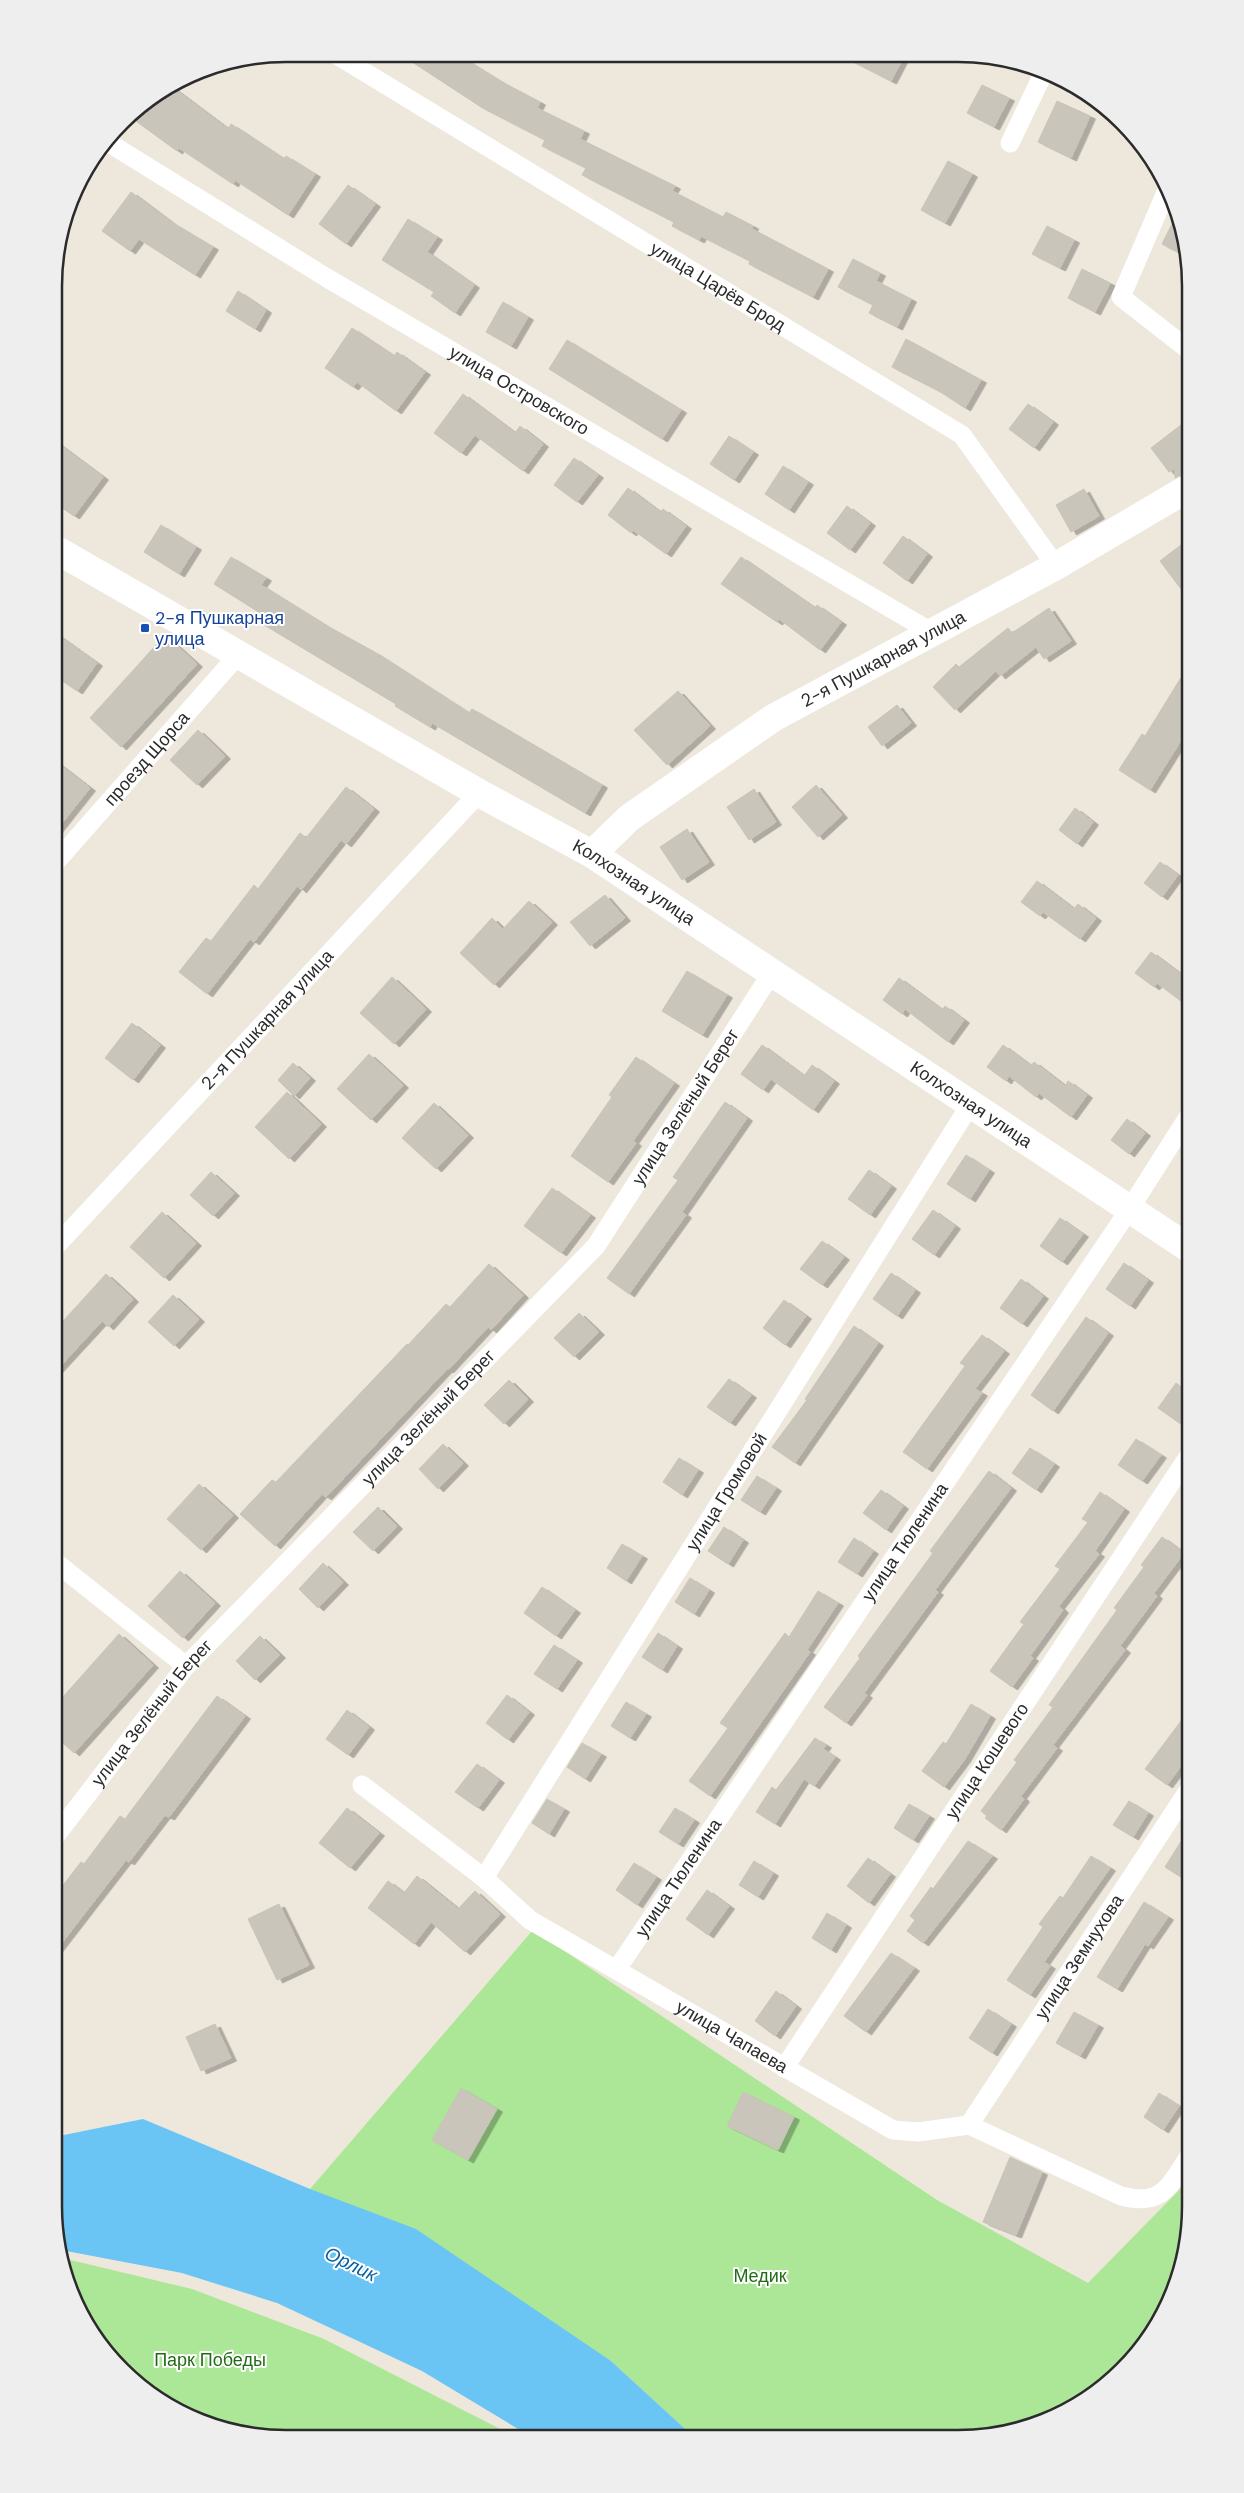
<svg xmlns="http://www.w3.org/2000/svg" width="1244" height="2493" viewBox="0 0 1244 2493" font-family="'DM Sans',sans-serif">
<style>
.green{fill:#ace697}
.water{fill:#6bc5f4}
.building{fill:#c9c5bb;stroke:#c9c4b6;filter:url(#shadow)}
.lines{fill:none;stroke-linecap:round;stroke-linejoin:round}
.street{stroke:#fff;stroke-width:19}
.secondary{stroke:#fff;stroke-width:28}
.transit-dot{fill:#1a4fb4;stroke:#fff;stroke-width:2}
.labels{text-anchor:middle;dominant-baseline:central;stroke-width:4;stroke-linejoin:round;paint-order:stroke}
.street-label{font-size:18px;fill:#2b2b2b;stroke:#fff}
.transit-label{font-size:18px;fill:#164399;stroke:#fff;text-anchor:start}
.park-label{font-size:18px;fill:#226c17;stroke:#fff}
.water-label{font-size:19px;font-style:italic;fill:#0861a2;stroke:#fff}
.rim{fill:none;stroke:#2b2b2b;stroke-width:2.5}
</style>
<defs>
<filter id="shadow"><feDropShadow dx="5.5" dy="3" stdDeviation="0" flood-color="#0004"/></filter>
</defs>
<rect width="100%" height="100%" fill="#ede7dc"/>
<path class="green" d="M533,1930l404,270 151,83 102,-104v43l-17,73 -31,53 -55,52 -55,27 -74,12 -263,-1 -84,-77 -301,-172z
M62,2258l130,31 132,50 194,99 -262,-1 -72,-22 -51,-33 -40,-46 -27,-55z"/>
<path class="water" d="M143,2119l167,70 106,40 195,132 84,77h-162l-111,-67 -145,-68 -95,-30 -121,-23 -7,-43v-70z"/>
<path class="building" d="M400,54l58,1 44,27 38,20 -3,6 47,23 -4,8 95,47 -3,5 51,26 3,-5 27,14 -1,3 76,40 -15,28 -64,-33 1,-3 -49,-25 -2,4 -27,-14 2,-4 -92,-47 4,-7 -44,-22 3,-6 -64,-33z
M844,57l59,1 -12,23z
M982,85l27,13 -15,29 -27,-14z
M172,87l56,42 3,-5 53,35 2,-3 29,18 -27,41 -53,-35 -2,4 -54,-36 -2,3 -48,-35 4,-4z
M1057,101l33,15 -19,42 -33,-16z
M948,161l24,13 -27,49 -24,-13z
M348,185l27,19 -29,40 -27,-20z
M131,192l40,30 42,25 -18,28 -56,-36 -9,12 -28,-20z
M1178,212l4,25 3,19 -23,-12z
M408,219l29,18 -10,15 47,33 -19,28 -24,-17 3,-4 -52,-32z
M1047,226l27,14 -14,28 -28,-14z
M853,259l27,14 -4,8 35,18 -14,28 -28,-14 4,-8 -35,-18z
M1082,269l28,14 -15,29 -27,-14z
M238,291l28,19 -11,19 -29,-18z
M503,302l25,15 -17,29 -25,-14z
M352,328l42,28 3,-4 28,20 -29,39 -39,-29 -4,5 -28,-19z
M906,339l75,41 -16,28 -26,-17 -47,-24z
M567,340l114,70 -19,29 -113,-70z
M463,394l52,39 5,-7 23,18 -20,27 -48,-36 -14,18 -27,-20z
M1028,404l25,18 -19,26 -25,-19z
M1190,418v53l-15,7v-10l-6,4 -18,-24z
M729,436l24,16 -19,28 -24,-16z
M56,442l47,35 -29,39 -19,-13z
M574,458l24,17 -21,27 -23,-17z
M783,466l25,16 -19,28 -24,-16z
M628,488l32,24 3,-3 23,17 -20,28 -33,-24 -2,3 -23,-18z
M1084,489l15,27 -28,16 -15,-27z
M847,506l23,17 -20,27 -23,-17z
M161,525l35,22 -17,27 -35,-22z
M903,536l24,18 -20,27 -24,-18z
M1190,538v63l-30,-40z
M231,557l35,21 -5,7 66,41 49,27 93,60 3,-4 130,76 -17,28 -153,-90 -2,4 -35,-21 1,-2 -135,-81 4,-7 -51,-32z
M741,557l74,51 2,-3 24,17 -21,28 -41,-31 -2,3 -56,-38z
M1049,608l22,33 -27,18 -8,-12 -36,29 -4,-5 -41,39 -22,-23 23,-23 3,3 49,-39 4,5z
M55,633l42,30 -20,28 -22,-15z
M165,635l32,29 -76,83 -31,-29z
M1190,663v63l-40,64 -31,-20 23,-36 3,2z
M678,691l32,35 -43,39 -33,-35z
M897,705l14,18 -29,23 -14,-19z
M198,730l27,26 -28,29 -27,-25z
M55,761l35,27 -35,44z
M816,785l26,30 -24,22 -26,-30z
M346,787l28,22 -28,35 -5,-4 -40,50 -4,-4 -43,56 -4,-3 -43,55 -28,-22 27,-34 5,3 43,-56 4,4 42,-56 6,5z
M754,789l22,33 -27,18 -22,-33z
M1075,808l18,14 -16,22 -18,-14z
M687,829l22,33 -27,18 -22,-33z
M1160,862l18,13 -16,22 -18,-14z
M1037,881l37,28 4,-5 18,14 -16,21 -37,-27 -3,4 -19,-14z
M605,895l20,23 -35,28 -20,-24z
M529,901l23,21 -58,63 -34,-32 32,-35 11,11z
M1151,952l39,29v27l-33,-25 -3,4 -19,-14z
M687,971l40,24 -25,40 -40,-24z
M392,977l34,32 -32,35 -34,-31z
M899,978l43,32 3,-4 19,14 -16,22 -43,-33 -3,5 -19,-14z
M132,1023l28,22 -27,35 -28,-22z
M762,1045l42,31 8,-11 22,16 -21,29 -42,-31 -8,11 -22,-16z
M1003,1045l28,21 3,-4 31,24 3,-5 19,14 -16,22 -32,-24 -3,4 -27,-21 -3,5 -19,-14z
M369,1054l34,31 -32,35 -34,-31z
M636,1057l38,26 -41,58 3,2 -28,39 -37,-26 41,-59 -3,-2z
M293,1063l17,15 -16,18 -16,-16z
M287,1092l34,32 -32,35 -34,-32z
M725,1102l22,16 -65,94 4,3 -57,79 -22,-16 71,-98 -5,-3z
M434,1103l34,32 -32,34 -34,-31z
M1127,1119l18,14 -16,21 -18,-14z
M966,1155l23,15 -19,29 -23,-15z
M869,1170l22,16 -21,29 -22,-16z
M211,1172l23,21 -21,23 -23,-21z
M552,1188l38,27 -29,38 -37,-27z
M933,1210l22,16 -21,29 -22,-16z
M162,1212l34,31 -32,35 -34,-31z
M1060,1218l23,16 -21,28 -22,-16z
M822,1241l22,16 -22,28 -22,-16z
M1124,1263l24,17 -18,26 -24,-17z
M489,1264l34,31 -32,35 -3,-3 -40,43 -1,-1 -121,128 -4,-3 -47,52 -35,-32 32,-34 4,2 131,-138 1,1 38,-41 4,3z
M891,1273l24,17 -18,26 -24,-17z
M106,1274l27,25 -25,28 -6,-6 -47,51v-42z
M1021,1279l22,17 -21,28 -22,-16z
M173,1295l26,24 -25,27 -26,-24z
M784,1300l22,16 -21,29 -22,-17z
M579,1313l20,19 -25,25 -20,-19z
M1086,1317l22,16 -55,78 -22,-16z
M854,1326l24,17 -83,120 -23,-16 35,-47 -2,-1z
M982,1335l22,16 -29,38 7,4 -55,76 -24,-17 62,-86 -5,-3z
M729,1379l22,16 -21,28 -23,-16z
M509,1380l19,19 -24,25 -20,-19z
M1176,1383l14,10v21l-8,11 -24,-17z
M1136,1439l25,16 -19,26 -24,-16z
M443,1444l20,19 -25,26 -19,-20z
M1030,1448l24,16 -18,26 -24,-17z
M679,1458l19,12 -16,25 -19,-13z
M989,1471l22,17 -76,102 3,2 -74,101 3,2 -21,28 -22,-16 36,-49 -2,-2 75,-103 -3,-2z
M757,1476l19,12 -16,24 -19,-12z
M199,1484l34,31 -32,35 -34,-31z
M881,1490l22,16 -17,24 -23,-17z
M1100,1492l24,17 -29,42 4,3 -40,52 4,4 -33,46 3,2 -21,29 -22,-16 34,-47 -4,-2 40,-53 -5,-3 33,-44 -6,-3z
M378,1507l19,19 -24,25 -20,-19z
M724,1527l19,13 -15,24 -20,-13z
M1162,1537l22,16 -30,40 3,3 -37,50 5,4 -72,95 4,3 -36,48 3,3 -23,31 -16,-12 2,-2 -6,-5 36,-49 -3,-2 39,-53 -4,-2 68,-95 -3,-2 30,-41 -3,-2z
M854,1538l19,13 -16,23 -19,-12z
M622,1544l20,12 -16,25 -19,-13z
M323,1563l20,19 -25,26 -19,-19z
M180,1571l35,32 -32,35 -35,-32z
M690,1578l19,12 -15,24 -19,-12z
M542,1587l33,23 -19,26 -32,-23z
M818,1591l20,12 -31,47 3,2 -100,144 -21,-15 39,-53 -8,-5 65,-90 4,4z
M658,1633l19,13 -15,24 -20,-13z
M119,1634l34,31 -79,88 -20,-18v-28z
M260,1636l20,19 -25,25 -19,-19z
M554,1645l23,15 -20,29 -23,-15z
M507,1695l22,17 -21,28 -22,-17z
M217,1696l28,20 -76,101 -4,-2 -36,47 -3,-2 -72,93v-56l27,-35 3,2 36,-48 5,3z
M626,1702l20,12 -16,24 -19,-12z
M971,1704l19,12 -25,43 -21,28 -22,-16 21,-29 3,2z
M1190,1709v45l-23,31 -22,-16z
M347,1710l22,17 -21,28 -22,-16z
M815,1738l11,7 -3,4 12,8 -21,29 -10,-7 -29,45 -19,-12 16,-25 4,3z
M582,1743l19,11 -16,25 -18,-12z
M477,1764l22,16 -21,28 -23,-16z
M547,1799l17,10 -15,25 -17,-11z
M1129,1801l19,12 -15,24 -20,-12z
M909,1804l20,12 -16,24 -19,-12z
M347,1808l32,25 -29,35 -31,-25z
M675,1808l19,12 -16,24 -19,-12z
M1190,1827v56l-25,-16z
M968,1841l24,15 -69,87 -16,-12 8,-11 -5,-4 21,-29 2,2z
M1091,1856l19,12 -66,94 6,4 -20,29 -23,-15 36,-53 -4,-3 21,-28 3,2z
M868,1858l22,16 -21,29 -22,-17z
M754,1861l19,12 -15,24 -19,-12z
M634,1863l22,14 -19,28 -21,-15z
M417,1876l41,33 17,-18 25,23 -35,38 -34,-30 -17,22 -46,-36 20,-27 16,12z
M707,1890l22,16 -21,29 -22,-16z
M1144,1902l24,15 -20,29 -3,-2 -28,45 -20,-12z
M279,1904l30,61 -32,15 -29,-61z
M827,1913l19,12 -15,25 -19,-12z
M891,1953l23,15 -48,64 -22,-16z
M776,1991l20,15 -21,30 -20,-15z
M988,2009l23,15 -19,29 -23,-15z
M1074,2012l24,13 -18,31 -24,-13z
M215,2024l16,34 -30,13 -15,-34z
M461,2088l36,21 -29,51 -36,-20z
M743,2092l51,25 -16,33 -51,-24z
M1159,2093l20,13 -16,24 -19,-13z
M1010,2157l32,15 -26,63 -33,-13z"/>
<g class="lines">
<g class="street">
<path id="s1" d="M335,54l627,381 94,131"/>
<path id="s2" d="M109,143l218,135 606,355"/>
<path d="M1010,143l34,-71"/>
<path d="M1167,190l-46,107 69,54"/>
<path id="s3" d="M55,863l183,-208"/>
<path id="s4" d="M55,1247l424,-454"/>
<path d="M54,1561l132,105"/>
<path id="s5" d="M362,1785l122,93 46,42 363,210 25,2 51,-7 152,71c42,11 48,-10 69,-41"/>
<path id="s6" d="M54,1838l132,-172 410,-420 175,-272"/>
<path id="s7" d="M484,1878l486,-773"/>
<path id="s8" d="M617,1969l512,-759 61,-96"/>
<path id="s9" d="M784,2068l406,-614"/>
<path id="s10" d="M969,2125l221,-337"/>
</g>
<g class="secondary">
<path id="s11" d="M55,549l424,244 113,61 598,395"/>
<path id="s12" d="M592,854l37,-36 144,-100 283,-152 134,-79"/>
</g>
</g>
<rect class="transit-dot" x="140" y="623" width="10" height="10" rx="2.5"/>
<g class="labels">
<g class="street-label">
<text stroke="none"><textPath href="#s1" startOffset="448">улица Царёв Брод</textPath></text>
<text stroke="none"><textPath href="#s2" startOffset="479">улица Островского</textPath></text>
<text stroke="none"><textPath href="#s12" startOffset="352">2-я Пушкарная улица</textPath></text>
<text stroke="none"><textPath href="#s3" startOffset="139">проезд Щорса</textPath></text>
<text stroke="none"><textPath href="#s11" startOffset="668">Колхозная улица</textPath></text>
<text stroke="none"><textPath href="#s4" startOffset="311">2-я Пушкарная улица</textPath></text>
<text stroke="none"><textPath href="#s11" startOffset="1072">Колхозная улица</textPath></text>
<text stroke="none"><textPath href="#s6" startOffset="969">улица Зелёный Берег</textPath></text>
<text stroke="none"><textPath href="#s6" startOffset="564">улица Зелёный Берег</textPath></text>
<text stroke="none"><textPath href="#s7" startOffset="456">улица Громовой</textPath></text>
<text stroke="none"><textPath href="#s8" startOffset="515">улица Тюленина</textPath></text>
<text stroke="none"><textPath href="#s6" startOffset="159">улица Зелёный Берег</textPath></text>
<text stroke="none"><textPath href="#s9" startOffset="368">улица Кошевого</textPath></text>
<text stroke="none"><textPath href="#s8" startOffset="110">улица Тюленина</textPath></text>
<text stroke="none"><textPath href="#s10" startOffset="201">улица Земнухова</textPath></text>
<text stroke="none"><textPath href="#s5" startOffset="449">улица Чапаева</textPath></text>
</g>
<g class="transit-label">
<text x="155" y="618">2-я Пушкарная<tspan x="155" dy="21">улица</tspan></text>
</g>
<g class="park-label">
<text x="760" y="2276">Медик</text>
<text x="210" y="2360">Парк Победы</text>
</g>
<g class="water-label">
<text transform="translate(351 2264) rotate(26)">Орлик</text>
</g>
</g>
<path d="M0 0H1244V2493H0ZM286 62H958A224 224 0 0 1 1182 286V2206A224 224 0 0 1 958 2430H286A224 224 0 0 1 62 2206V286A224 224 0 0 1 286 62Z" fill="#eee" fill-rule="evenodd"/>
<path class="rim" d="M286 62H958A224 224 0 0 1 1182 286V2206A224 224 0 0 1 958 2430H286A224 224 0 0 1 62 2206V286A224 224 0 0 1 286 62Z"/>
</svg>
